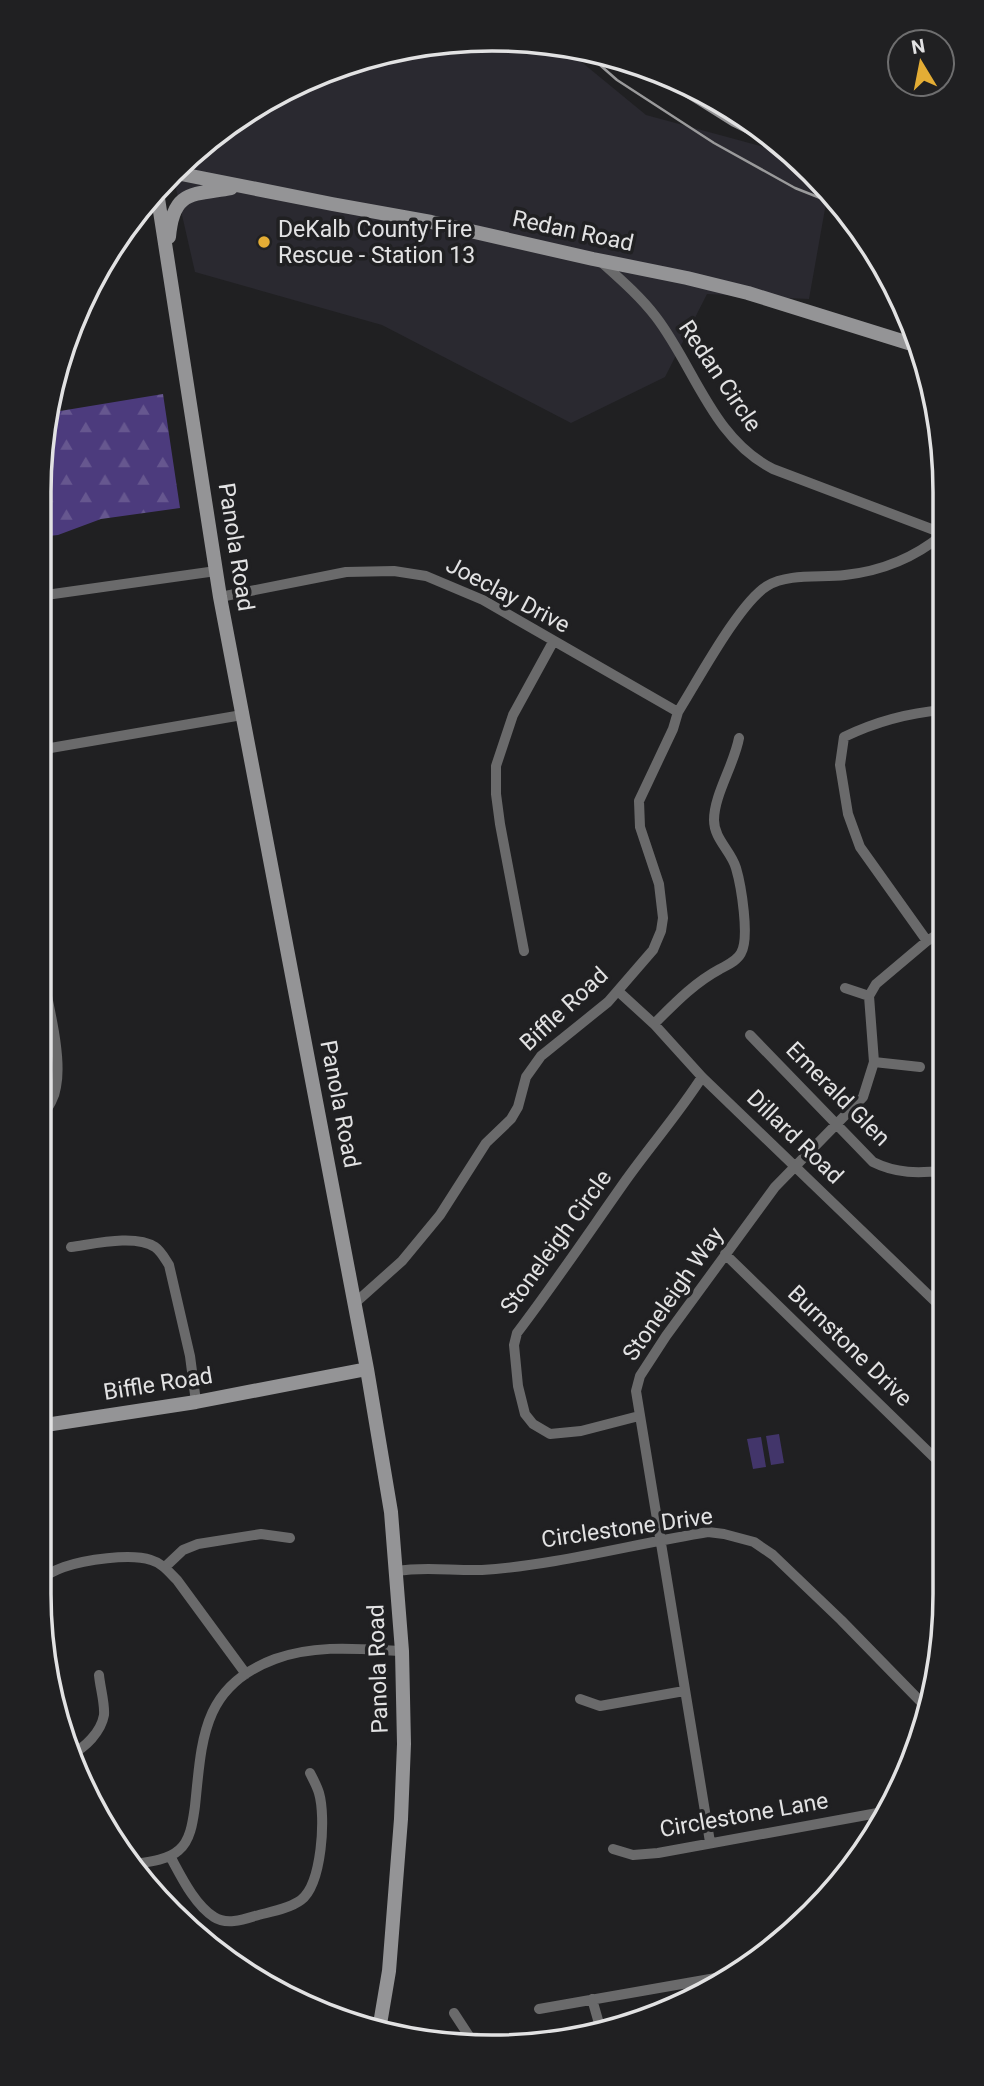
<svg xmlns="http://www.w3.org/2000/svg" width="984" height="2086" viewBox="0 0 984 2086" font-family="Roboto,sans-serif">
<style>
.built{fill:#2a2930}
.grass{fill:#42356a}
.forest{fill:url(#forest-firs)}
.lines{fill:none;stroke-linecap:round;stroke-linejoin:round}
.street{stroke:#6a6a6b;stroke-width:10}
.secondary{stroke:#949496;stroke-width:14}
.rail{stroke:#9a9a9b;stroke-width:2.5}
.poi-dot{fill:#e4ad35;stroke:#202022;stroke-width:2.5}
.labels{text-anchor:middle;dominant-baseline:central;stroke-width:7;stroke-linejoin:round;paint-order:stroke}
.poi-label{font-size:23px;fill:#e2e2e3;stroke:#202022;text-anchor:start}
.street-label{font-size:23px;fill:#e2e2e3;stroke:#202022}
.rim{fill:none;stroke:#e2e2e3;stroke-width:3.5}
</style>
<defs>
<pattern id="forest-firs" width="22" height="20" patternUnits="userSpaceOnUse" patternTransform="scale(1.75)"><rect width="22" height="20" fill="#4c3b7d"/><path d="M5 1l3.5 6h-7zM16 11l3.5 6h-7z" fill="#66578f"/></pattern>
</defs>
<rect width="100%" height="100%" fill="#202022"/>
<path class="built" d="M492,39l81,16 73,60 144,39 38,38 -19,107 -102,-5 -42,83 -94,46 -189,-98 -187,-53 -23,-101 146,-98z"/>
<path class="grass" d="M779,1434l5,29 -13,2 -5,-29z
M761,1437l5,30 -13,2 -6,-30z"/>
<path class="forest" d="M163,394l17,114 -79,11 -43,16 -19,2v-45l15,-80z"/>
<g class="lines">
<path class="street" d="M599,260c20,18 41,36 57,57 39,51 56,121 117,152l169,64
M39,596l177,-25
M220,597l126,-25 48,-1 32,5 57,24 195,112
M39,750l203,-35
M927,941l-67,-94 -12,-33 -8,-49 4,-28c31,-15 63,-24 99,-27
M524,951l-24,-127 -4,-30v-28l17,-51 40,-73
M845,988l24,8
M619,992l35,32 48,53 243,234
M654,1024c21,-21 40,-41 66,-55 7,-4 17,-8 21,-16 9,-15 0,-68 -5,-85 -5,-17 -22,-29 -22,-48 0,-25 20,-55 25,-82
M750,1035l123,127c24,12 45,11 71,9
M874,1062l46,5
M39,1121c7,-11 15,-20 17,-34 7,-34 -11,-94 -17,-130
M71,1247c23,-3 64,-13 84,0 6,4 10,12 14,18l21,91 6,46
M725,1254l220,214
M355,1303l47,-42 38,-46 46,-72 25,-24 7,-12 8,-30 15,-21 67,-54 45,-52 8,-19 2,-13 -4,-34 -19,-57 -1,-26 34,-72 5,-17c19,-30 61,-109 89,-126 21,-13 54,-8 78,-11 37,-4 69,-17 97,-40
M639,1416l-58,15 -31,3 -17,-10 -8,-10 -7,-28 -4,-41 3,-12c38,-50 73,-102 109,-153 25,-35 53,-67 76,-103
M165,1567l18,-17 15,-6 63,-10 29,4
M397,1571c28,-5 56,0 85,-1 76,-5 151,-26 226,-38l16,2 30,8 19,13 68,65 83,85
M39,1579c8,-4 16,-9 25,-12 20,-7 66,-14 87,-7 11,3 18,12 26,20l69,94
M580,1699l20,7 84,-15
M71,1754c14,-6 30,-22 33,-39 1,-12 -4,-28 -5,-40
M710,1842l-74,-451 4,-15 26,-40 109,-149 88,-90 11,-35 -5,-66 7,-12 51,-43 16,-10
M613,1849l20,6 25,-2 225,-41
M170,1856c11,20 24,48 44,61 12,8 28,3 41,-1 14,-4 34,-7 46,-16 21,-16 25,-83 18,-107 -2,-7 -6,-14 -9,-20
M134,1864c15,-2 34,-4 45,-14 12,-10 14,-30 16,-44 7,-67 7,-120 80,-147 41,-15 85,-10 127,-8
M592,1999l8,28
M539,2009l194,-34
M454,2013l15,23 1,5"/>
<path class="secondary" d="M657,71l78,49 42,21
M171,172l161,32 99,18 162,37 94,19 61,15 170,53
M157,192l63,405 147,772 24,143 11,139 2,93 -3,75 -12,152 -10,59
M169,237c4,-47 23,-42 62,-49
M39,1426l157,-24 171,-33"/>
<path class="rail" d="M592,58l25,22 97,63 81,45 48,19"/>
</g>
<circle class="poi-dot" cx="264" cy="242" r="7"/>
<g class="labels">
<g class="poi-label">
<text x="278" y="229">DeKalb County Fire<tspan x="278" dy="26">Rescue - Station 13</tspan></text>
</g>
<g class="street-label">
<text transform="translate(573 231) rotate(12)">Redan Road</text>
<text transform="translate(720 376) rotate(56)">Redan Circle</text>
<text transform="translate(236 547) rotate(81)">Panola Road</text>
<text transform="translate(508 595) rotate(28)">Joeclay Drive</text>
<text transform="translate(564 1009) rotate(-43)">Biffle Road</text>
<text transform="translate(838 1094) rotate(45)">Emerald Glen</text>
<text transform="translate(340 1104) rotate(79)">Panola Road</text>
<text transform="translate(795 1137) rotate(44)">Dillard Road</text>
<text transform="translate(556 1242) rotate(-54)">Stoneleigh Circle</text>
<text transform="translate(673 1294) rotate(-55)">Stoneleigh Way</text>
<text transform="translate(850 1346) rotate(44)">Burnstone Drive</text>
<text transform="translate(158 1384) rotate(-9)">Biffle Road</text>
<text transform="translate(627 1528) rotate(-8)">Circlestone Drive</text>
<text transform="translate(378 1669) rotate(-92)">Panola Road</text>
<text transform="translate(744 1815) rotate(-10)">Circlestone Lane</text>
</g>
</g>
<path d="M0 0H984V2086H0ZM492 51H492A441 441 0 0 1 933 492V1594A441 441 0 0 1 492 2035H492A441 441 0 0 1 51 1594V492A441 441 0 0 1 492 51Z" fill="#202022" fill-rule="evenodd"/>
<path class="rim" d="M492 51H492A441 441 0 0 1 933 492V1594A441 441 0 0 1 492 2035H492A441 441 0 0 1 51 1594V492A441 441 0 0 1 492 51Z"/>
<g transform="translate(921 63) rotate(350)"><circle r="33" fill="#202022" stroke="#6e6e6f" stroke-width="2"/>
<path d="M0-5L12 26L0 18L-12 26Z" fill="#e4ad35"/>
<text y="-10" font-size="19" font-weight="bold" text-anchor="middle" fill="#e2e2e3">N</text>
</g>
</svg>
